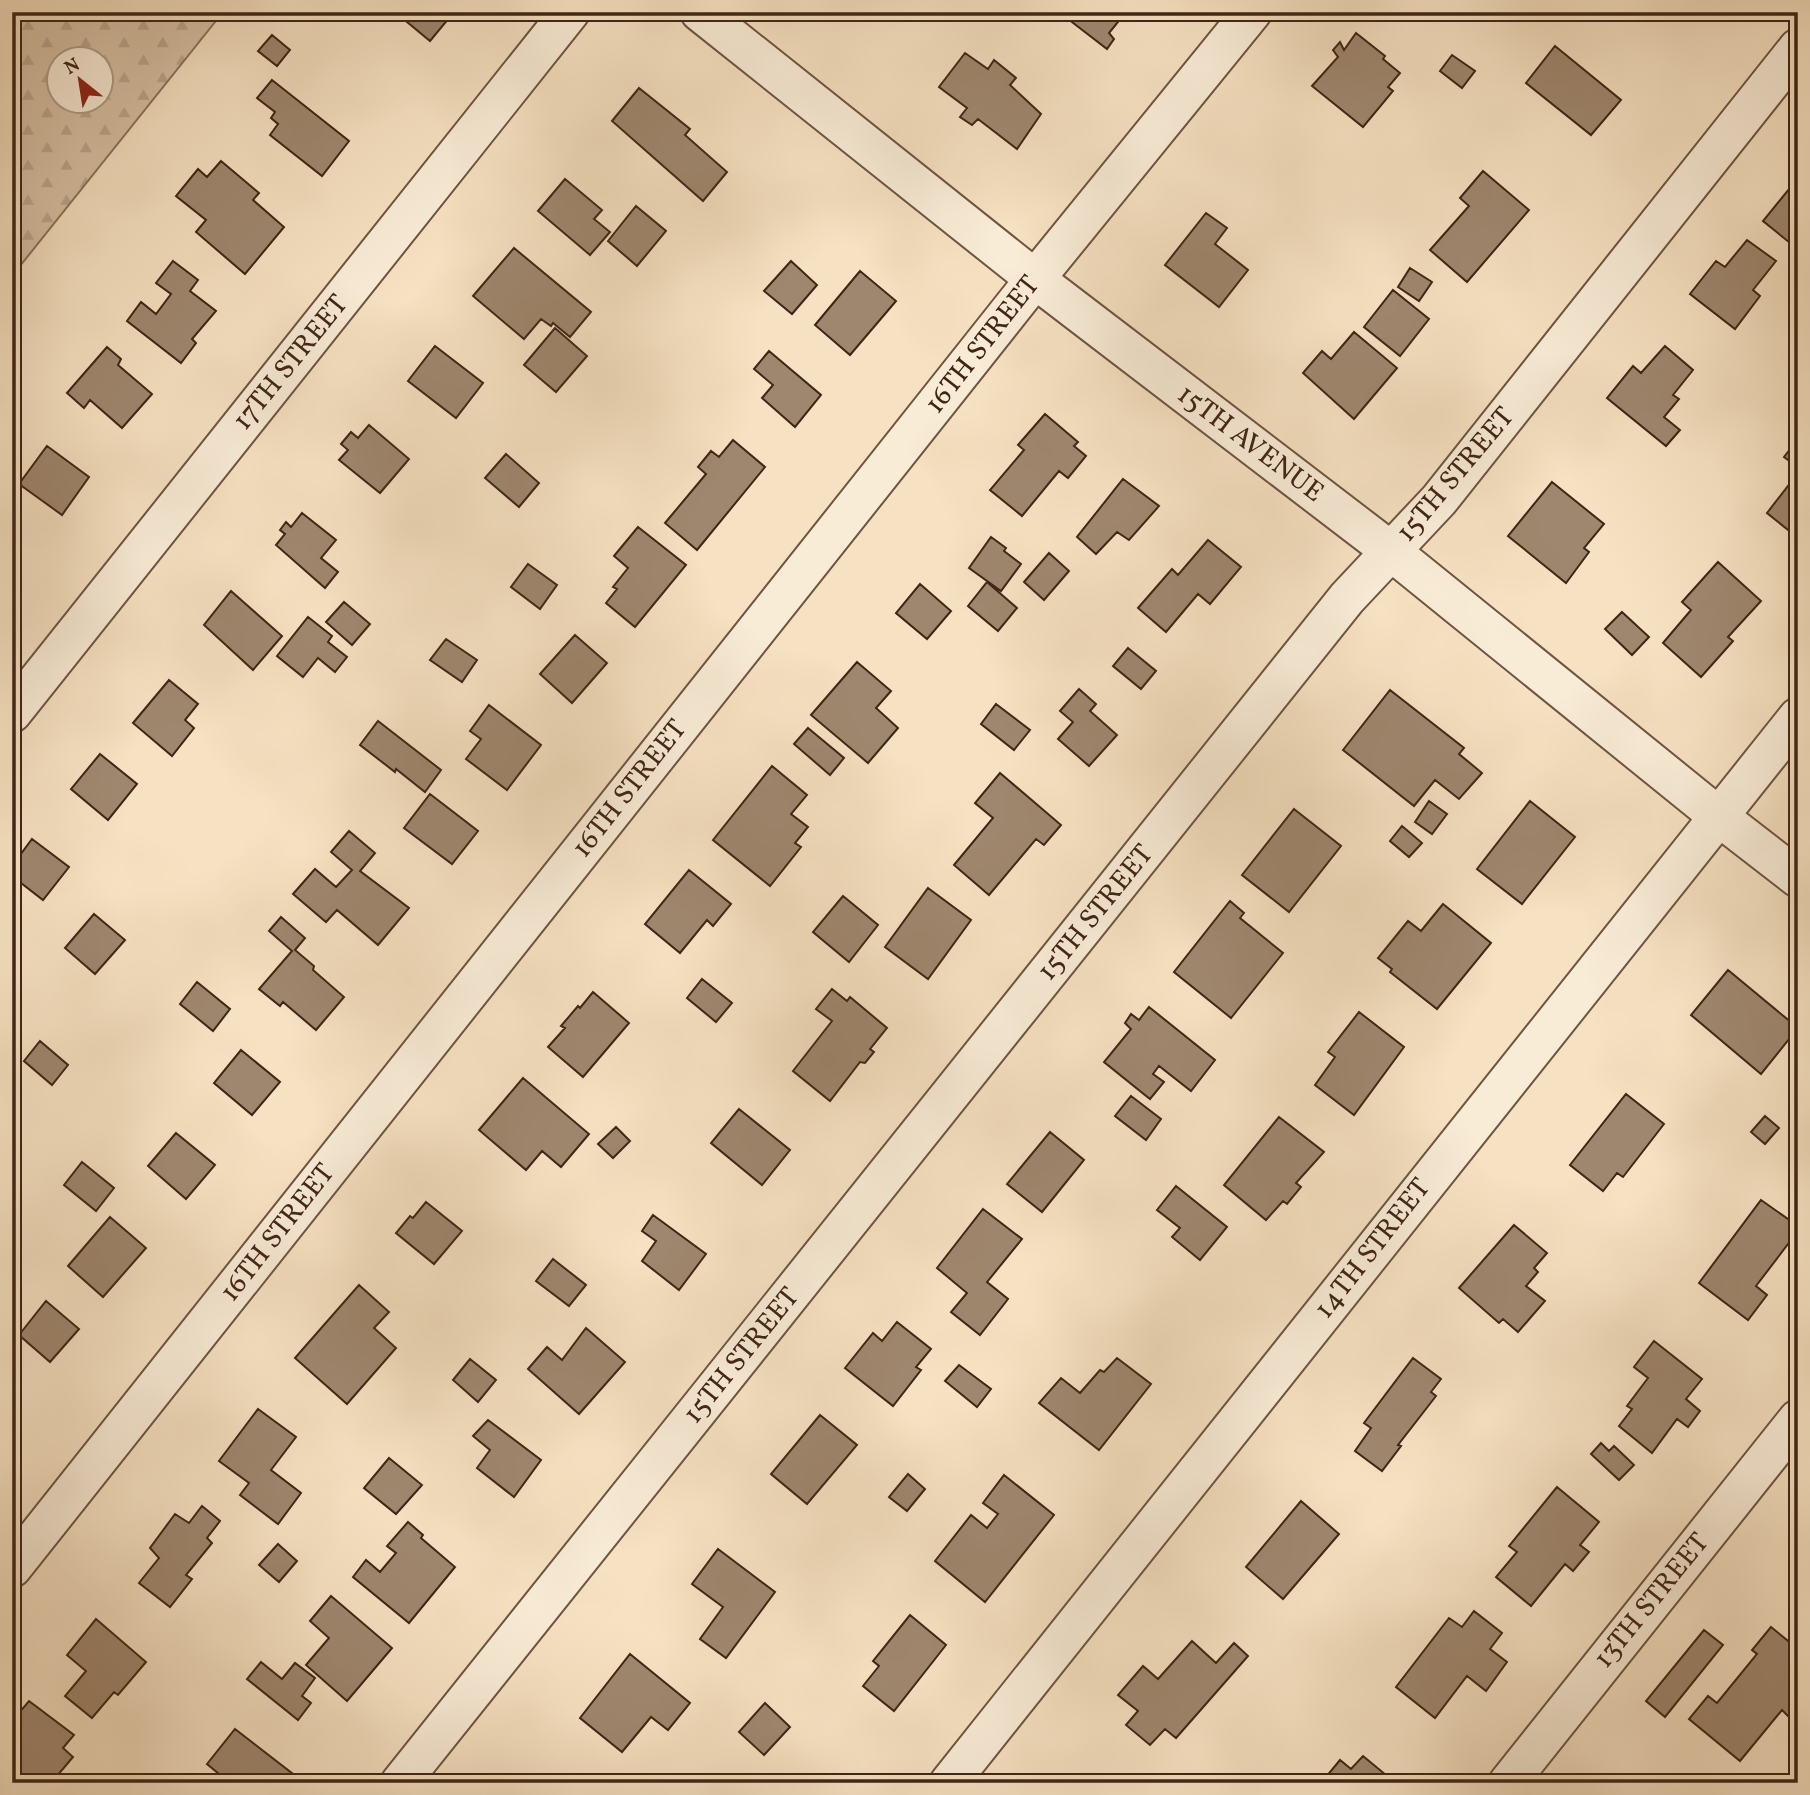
<svg xmlns="http://www.w3.org/2000/svg" width="1810" height="1795" viewBox="0 0 1810 1795" font-family="Vollkorn,serif">
<style>
.forest{fill:url(#forest-firs);stroke:#8c735e;stroke-width:2;fill-rule:evenodd}
.building{fill:#9f876f;stroke:#402516;stroke-width:2}
.lines{fill:none;stroke-linecap:round;stroke-linejoin:round}
.street-casing{stroke:#6e5441;stroke-width:42}
.street{stroke:#f9ecd7;stroke-width:38}
.labels{text-anchor:middle;dominant-baseline:central;stroke-width:7;stroke-linejoin:round;paint-order:stroke}
.street-label{font-size:28px;fill:#402516;stroke:#f9ecd7}
</style>
<defs>
<pattern id="forest-firs" width="22" height="20" patternUnits="userSpaceOnUse" patternTransform="scale(1.75)"><rect width="22" height="20" fill="#d7c1a5"/><path d="M5 1l3.5 6h-7zM16 11l3.5 6h-7z" fill="#baa68d"/></pattern>
</defs>
<rect width="100%" height="100%" fill="#f6e1c2"/>
<filter id="stains"><feTurbulence type="fractalNoise" baseFrequency=".00286" numOctaves="4"/><feColorMatrix values="0 0 0 0 .2 0 0 0 0 .09 0 0 0 0 .02 0 0 0 .5 -.17"/></filter>
<radialGradient id="worn" r=".72"><stop offset=".6" stop-color="#630" stop-opacity="0"/><stop offset="1" stop-color="#630" stop-opacity=".3"/></radialGradient>
<path class="forest" d="M12,12h211l-211,264zM60,60h42v42h-42z"/>
<path class="building" d="M395,12h59l-24,29z
M1059,12h67l-17,21 5,6 -7,10z
M1356,33l29,23 -2,3 17,14 -12,14 5,4 -30,36 -51,-41 26,-29 -5,-7 7,-8 4,8z
M272,35l18,15 -13,16 -19,-15z
M1555,46l66,54 -30,35 -65,-52z
M965,53l23,16 6,-9 22,18 -6,7 31,29 -24,35 -39,-30 -6,6 -12,-8 7,-9 -28,-21z
M1452,55l23,16 -13,17 -22,-17z
M272,80l77,61 -27,35 -52,-41 8,-11 -7,-6 4,-6 -18,-14z
M639,88l51,41 -5,6 42,37 -24,29 -91,-80z
M221,161l38,32 -6,7 31,27 -39,47 -49,-42 10,-12 -30,-24 22,-27 9,8z
M1483,171l46,39 -62,72 -37,-32 39,-44 -9,-8z
M1798,178v66l-3,3 -32,-26z
M565,179l37,31 -8,9 16,13 -20,23 -52,-44z
M636,206l30,25 -29,35 -29,-25z
M1206,213l21,15 -12,16 33,26 -29,37 -54,-42z
M1747,240l29,21 -23,29 7,6 -25,33 -45,-35 26,-33 9,6z
M514,248l77,64 -21,25 -17,-14 -2,3 -10,-7 -17,20 -51,-43z
M173,261l25,19 -8,11 26,20 -24,28 4,4 -15,20 -54,-42 14,-19 15,12 15,-20 -15,-11z
M791,261l26,24 -25,29 -28,-23z
M1410,268l22,14 -13,19 -21,-14z
M860,271l36,30 -46,54 -35,-30z
M1393,290l36,29 -29,37 -36,-29z
M555,328l32,28 -31,36 -32,-27z
M1354,332l43,36 -43,51 -51,-46 19,-22 9,8z
M435,346l48,37 -27,35 -48,-37z
M1665,346l28,24 -20,25 6,4 -15,18 16,13 -14,16 -59,-48 26,-32 8,7z
M107,347l14,12 -3,6 34,29 -30,34 -32,-28 -6,8 -17,-15z
M769,351l52,44 -26,32 -33,-29 11,-13 -19,-16z
M1045,414l33,28 -4,4 12,10 -18,22 -9,-7 -37,45 -32,-26 34,-40 -6,-5z
M369,425l40,34 -29,34 -41,-33 9,-10 -7,-6 10,-12 7,6z
M1798,439v28l-14,-10z
M733,440l32,27 -68,83 -32,-27 41,-49 -8,-7 13,-16 8,6z
M47,446l42,31 -27,38 -43,-31z
M506,454l33,29 -20,24 -34,-29z
M1798,473v65l-31,-25z
M1123,479l36,27 -30,34 -12,-8 -21,22 -19,-17z
M1552,482l52,42 -20,24 5,4 -23,31 -58,-47z
M302,513l34,27 -15,18 17,14 -13,16 -49,-43 9,-11 -5,-4 6,-8 5,5z
M638,527l48,38 -51,62 -29,-24 11,-14 -4,-2 15,-19 -14,-12z
M991,537l15,11 -2,3 17,13 -20,27 -32,-23z
M1208,540l33,27 -31,37 -12,-10 -32,38 -28,-24 34,-39 6,6z
M1049,553l20,18 -25,29 -20,-18z
M1718,562l43,39 -33,36 5,4 -32,36 -38,-34 28,-33 -9,-8z
M528,564l29,21 -17,24 -29,-22z
M987,582l30,26 -19,23 -30,-25z
M920,584l31,27 -24,28 -31,-26z
M231,591l51,45 -29,34 -49,-45z
M344,602l26,22 -18,21 -26,-23z
M1622,612l27,25 -17,18 -27,-26z
M308,617l24,19 -4,6 19,15 -12,15 -17,-14 -15,19 -26,-21z
M575,635l32,28 -35,40 -32,-29z
M446,639l31,21 -15,22 -32,-22z
M1128,648l28,23 -15,18 -28,-23z
M857,662l34,29 -15,17 22,20 -30,35 -57,-48z
M169,680l29,24 -13,16 9,8 -22,28 -39,-33z
M1079,689l17,15 -6,7 27,24 -28,31 -31,-27 15,-17 -13,-11z
M1390,690l74,58 -5,6 23,19 -23,26 -24,-19 -21,26 -71,-56z
M996,704l34,26 -16,20 -33,-26z
M489,705l52,40 -34,45 -41,-31 15,-20 -11,-8z
M378,721l63,49 -16,22 -29,-23 -1,3 -35,-27z
M808,728l36,30 -14,17 -36,-31z
M100,754l37,30 -29,36 -37,-31z
M772,766l35,29 -16,19 17,13 -13,16 6,4 -31,39 -57,-46z
M1000,773l61,52 -17,20 -8,-6 -47,56 -35,-30 39,-47 -18,-15z
M430,794l48,37 -26,33 -48,-36z
M1429,801l18,13 -15,20 -17,-12z
M1530,801l45,36 -53,67 -45,-35z
M1294,809l47,37 -52,66 -47,-37z
M1402,826l20,17 -13,14 -19,-16z
M349,831l26,22 -15,18 49,37 -31,37 -41,-35 -11,12 -33,-28 22,-25 21,18 16,-17 -21,-18z
M32,839l37,28 -26,33 -31,-24v-10z
M689,870l42,34 -18,22 -6,-6 -27,33 -35,-29z
M928,888l43,32 -43,59 -43,-32z
M843,896l35,29 -29,37 -36,-30z
M1230,901l14,12 -4,5 43,35 -52,65 -57,-46z
M1443,904l48,39 -54,66 -47,-37 2,-3 -14,-11 30,-37 13,10z
M94,914l31,26 -30,34 -30,-26z
M281,917l24,21 -10,12 19,16 -1,4 31,27 -28,33 -33,-28 -3,4 -21,-17 33,-38 -23,-20z
M1728,970l70,58 -37,46 -70,-59z
M702,979l30,24 -16,19 -29,-24z
M197,982l33,27 -17,22 -33,-27z
M832,989l15,12 3,-4 37,31 -17,21 4,3 -9,11 -5,-1 -30,39 -37,-30 39,-50 -16,-12z
M593,992l36,31 -46,54 -35,-30 17,-19 -4,-2 17,-20 2,2z
M1149,1007l66,53 -24,31 -32,-25 -6,8 11,8 -14,17 -46,-37 27,-33 -6,-6 6,-9 8,6z
M1359,1012l45,35 -50,68 -39,-30 20,-28 -7,-5z
M40,1041l28,24 -16,20 -28,-24z
M241,1050l39,32 -28,33 -38,-32z
M523,1078l66,56 -28,33 -19,-16 -16,19 -47,-40z
M1626,1094l38,30 -41,53 -6,-4 -14,18 -33,-26z
M1131,1096l30,23 -15,21 -31,-24z
M739,1109l51,41 -28,35 -51,-42z
M1765,1116l14,12 -14,16 -14,-12z
M1279,1117l45,35 -28,31 5,4 -14,17 -4,-3 -17,19 -42,-35z
M616,1127l14,14 -17,17 -15,-14z
M1050,1132l34,28 -42,52 -35,-28z
M176,1133l39,32 -29,34 -38,-33z
M82,1162l32,26 -18,23 -32,-26z
M1176,1186l51,41 -27,33 -28,-23 8,-9 -23,-18z
M1761,1200l37,26v5l-42,55 11,9 -19,25 -49,-37z
M426,1202l36,29 -28,33 -38,-31 14,-17 3,2z
M983,1209l39,30 -35,43 21,17 -28,36 -29,-23 16,-19 -30,-25z
M653,1215l53,39 -27,36 -37,-29 14,-20 -14,-10z
M110,1217l36,31 -43,49 -35,-31z
M1514,1225l33,28 -13,15 4,4 -12,14 19,15 -27,31 -15,-13 -4,4 -40,-35z
M553,1259l33,26 -17,21 -33,-25z
M359,1285l30,27 -15,16 22,20 -49,56 -52,-46z
M46,1301l33,28 -29,33 -31,-27z
M897,1322l34,27 -15,18 5,3 -28,36 -48,-38 28,-35 9,8z
M586,1328l39,34 -46,52 -51,-45 19,-22 15,13z
M1654,1341l48,38 -16,20 14,12 -12,16 -11,-8 -25,34 -33,-27 13,-17 -5,-3 21,-28 -14,-11z
M1117,1358l34,26 -52,66 -60,-47 22,-25 19,15 20,-23 4,2z
M1413,1358l28,21 -10,13 5,4 -38,49 3,1 -19,25 -27,-20 16,-23 -7,-5z
M470,1359l26,21 -18,22 -25,-22z
M959,1365l32,24 -14,18 -32,-26z
M258,1409l38,28 -25,33 30,23 -23,31 -38,-29 9,-12 -30,-22z
M820,1415l37,30 -50,59 -36,-30z
M488,1420l53,40 -27,37 -37,-29 13,-18 -17,-14z
M1601,1443l8,8 5,-5 20,19 -15,15 -28,-26z
M389,1458l33,27 -26,29 -32,-26z
M908,1474l17,15 -18,22 -18,-14z
M1004,1475l50,40 -69,87 -50,-41 36,-46 16,13 11,-14 -15,-11z
M1557,1487l42,35 -19,23 9,7 -16,19 -8,-7 -34,42 -35,-29 21,-25 -8,-6z
M1301,1501l38,33 -56,65 -37,-32z
M202,1506l18,15 -13,17 5,5 -26,32 6,4 -22,28 -31,-24 20,-25 -9,-10 25,-34 14,9z
M408,1522l15,13 -2,3 34,29 -46,56 -56,-46 13,-17 14,12 16,-19 -9,-7z
M278,1544l19,17 -18,21 -20,-17z
M718,1549l57,43 -49,66 -26,-19 23,-32 -31,-23z
M331,1596l61,52 -45,53 -41,-36 23,-27 -19,-17z
M1474,1611l28,22 -12,16 17,13 -21,29 -19,-15 -32,42 -39,-31 53,-69 13,9z
M910,1615l36,30 -52,66 -31,-25 16,-20 -6,-5z
M96,1619l50,43 -28,33 -4,-3 -22,26 -27,-22 21,-25 -19,-16z
M1771,1627l27,22v18l-5,6 5,4v30l-9,10 -7,-7 -42,51 -51,-42 19,-23 9,7 40,-49 -5,-4z
M1704,1630l19,15 -58,72 -19,-16z
M1192,1641l24,22 18,-20 14,13 -72,82 -11,-9 -15,16 -24,-20 12,-14 -20,-16 25,-29 15,13z
M630,1654l60,49 -22,27 -17,-13 -29,35 -42,-34z
M261,1662l21,17 13,-16 20,15 -13,18 9,7 -13,17 -51,-41z
M29,1701l45,34 -11,13 10,9 -22,26h-34l-5,-4v-58z
M765,1703l25,24 -26,28 -25,-23z
M235,1729l58,45 -8,9h-55l-23,-19z
M1363,1756l23,19 -7,8h-58l19,-23 11,9z"/>
<g class="lines">
<g class="street-casing">
<path id="street" d="M700,12l335,267 357,273 326,264 80,62
M12,713l558,-701
M12,1568l1023,-1289 217,-267
M400,1783l947,-1185 92,-98 359,-452
M949,1783l849,-1066
M1508,1783l290,-364"/>
</g>
<use href="#street" class="street"/>
</g>
<g class="labels">
<g class="street-label">
<text transform="translate(983 345) rotate(-52)">16TH STREET</text>
<text transform="translate(291 363) rotate(-51)">17TH STREET</text>
<text transform="translate(1250 444) rotate(37)">15TH AVENUE</text>
<text transform="translate(1456 475) rotate(-50)">15TH STREET</text>
<text transform="translate(630 789) rotate(-52)">16TH STREET</text>
<text transform="translate(1096 913) rotate(-51)">15TH STREET</text>
<text transform="translate(278 1233) rotate(-52)">16TH STREET</text>
<text transform="translate(1373 1249) rotate(-52)">14TH STREET</text>
<text transform="translate(742 1356) rotate(-51)">15TH STREET</text>
<text transform="translate(1652 1601) rotate(-51)">13TH STREET</text>
</g>
</g>
<rect width="1810" height="1795" fill="none" stroke="#f6e1c2" stroke-width="42"/>
<rect x="14" y="14" width="1782" height="1767" fill="none" stroke="#402516" stroke-width="3.5"/>
<rect x="21" y="21" width="1768" height="1753" fill="none" stroke="#402516" stroke-width="2"/>
<g transform="translate(80 80) rotate(330)"><circle r="33" fill="#f9ecd7" stroke="#af9c8a" stroke-width="2"/>
<path d="M0-5L12 26L0 18L-12 26Z" fill="#8f2418"/>
<text y="-10" font-size="19" font-weight="bold" text-anchor="middle" fill="#402516">N</text>
</g>
<rect width="100%" height="100%" filter="url(#stains)"/>
<rect width="100%" height="100%" fill="url(#worn)"/>
</svg>
